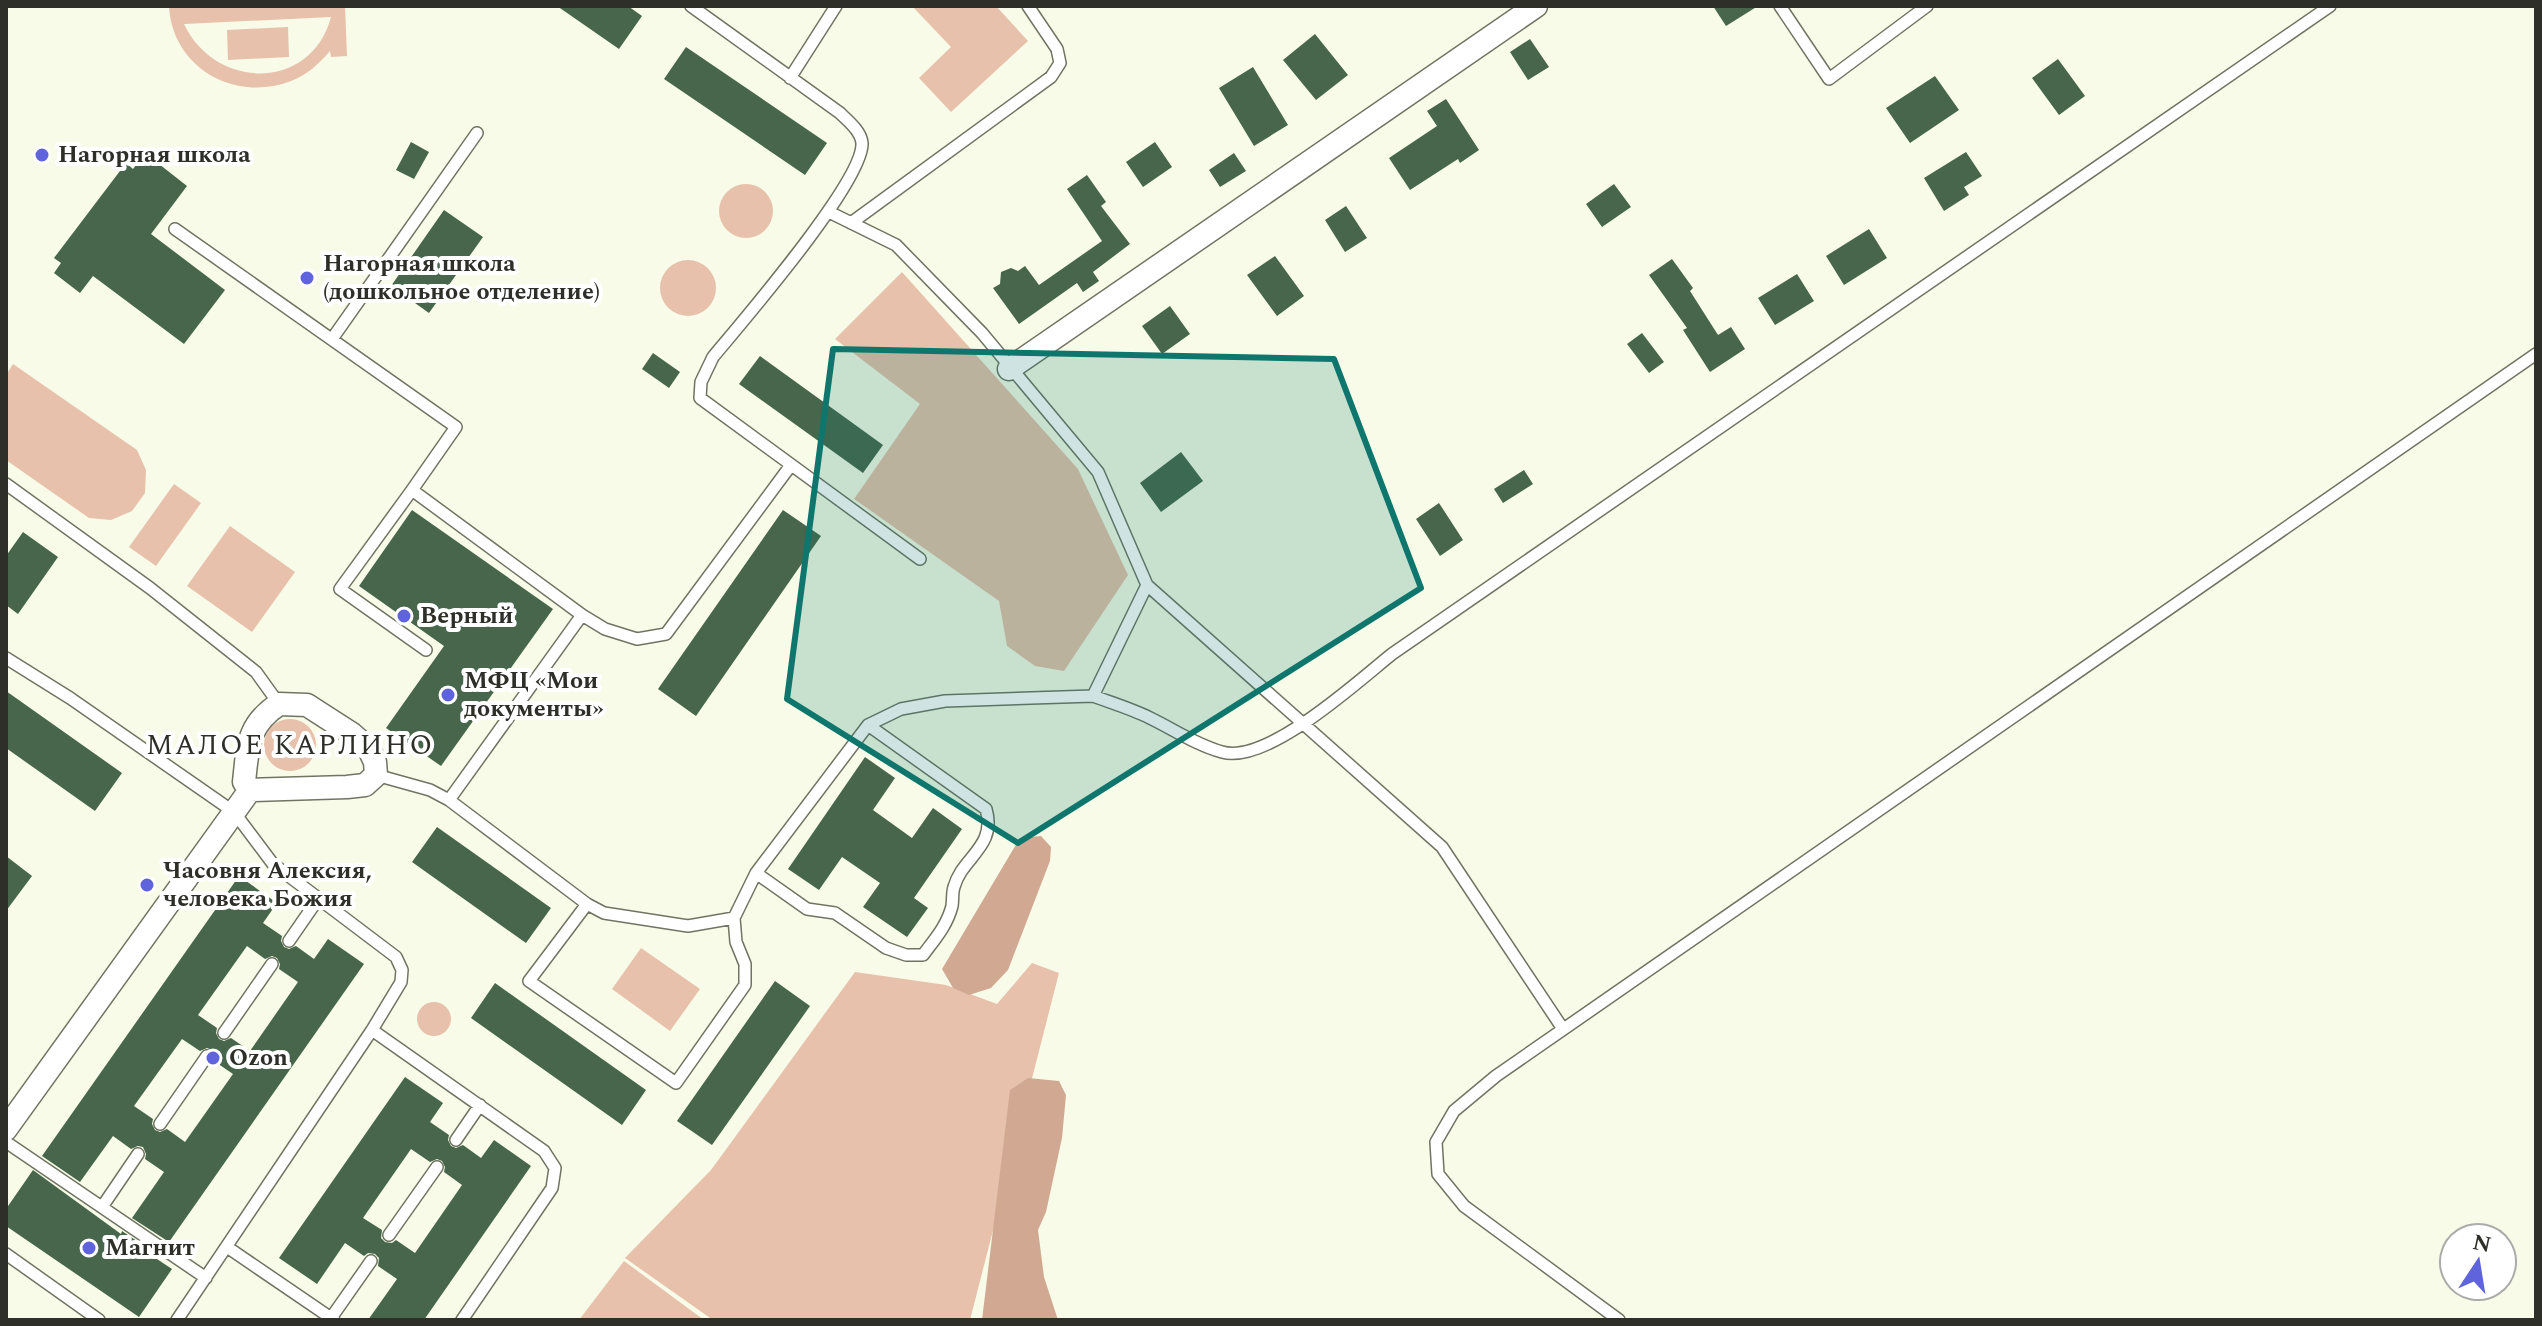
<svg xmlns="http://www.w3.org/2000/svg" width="2542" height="1326" viewBox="0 0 2542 1326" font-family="Spectral,serif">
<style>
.green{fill:#e7c1ab;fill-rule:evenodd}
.forest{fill:#d1a993}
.building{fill:#47664c;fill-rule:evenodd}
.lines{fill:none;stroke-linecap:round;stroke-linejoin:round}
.lane-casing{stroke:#707463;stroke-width:14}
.street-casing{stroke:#707463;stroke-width:25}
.lane{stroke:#fff;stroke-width:11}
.street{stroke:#fff;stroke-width:22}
.marked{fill:#0f766e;fill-opacity:0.2;stroke:#0f766e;stroke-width:6;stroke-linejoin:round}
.poi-dot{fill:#6064dc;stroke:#fff;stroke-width:3}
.labels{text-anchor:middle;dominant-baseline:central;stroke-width:8;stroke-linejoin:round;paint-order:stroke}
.poi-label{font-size:24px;font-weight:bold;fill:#2d2f28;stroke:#fff;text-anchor:start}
.quarter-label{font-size:28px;letter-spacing:2px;fill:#2d2f28;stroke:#fff}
</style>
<rect width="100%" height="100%" fill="#f7fbe7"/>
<path class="green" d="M169,6h176l2,50 -16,1 -1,-6c-11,13 -23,24 -39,30 -57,22 -119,-14 -122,-75zM331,17c-20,75 -116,73 -147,7z
M912,6h84l32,35 -77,71 -32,-34 32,-31z
M288,27l1,30 -61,3 -1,-30z
M719 211a27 27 0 1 1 54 0a27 27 0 1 1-54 0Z
M660 288a28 28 0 1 1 56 0a28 28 0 1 1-56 0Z
M902,272l176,197 50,106 -64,96 -29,-5 -28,-20 -8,-45 -145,-102 66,-95 -85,-65z
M13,364l124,86 9,20 -1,23 -13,18 -21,9 -22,-2 -83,-58v-85z
M174,484l27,19 -45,63 -27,-19z
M230,526l65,46 -43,60 -65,-46z
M264 745a26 26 0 1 1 52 0a26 26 0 1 1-52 0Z
M641,948l59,41 -30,42 -58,-42z
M1032,963l27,10 -89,347h-257l-88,-62 86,-88 144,-198 91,13 51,19z
M417 1019a17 17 0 1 1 34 0a17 17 0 1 1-34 0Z
M624,1261l80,59h-125z"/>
<path class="forest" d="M1041,836l10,11 -1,14 -42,109 -17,18 -22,7 -16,-7 -11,-19 78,-131z
M1028,1078l31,3 7,14 -4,43 -16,74 -8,18 6,47 14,43h-76l28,-230z"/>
<path class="building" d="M557,6h71l14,10 -23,33z
M1713,6h45l-32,20z
M1315,34l33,41 -32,25 -33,-40z
M1530,39l19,28 -21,13 -18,-28z
M686,47l141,96 -22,32 -141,-96z
M2058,59l27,37 -26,19 -27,-37z
M1253,67l35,58 -34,21 -35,-58z
M1935,76l24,34 -49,33 -24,-35z
M1446,99l33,51 -19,13 -2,-4 -48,31 -21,-32 48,-32 -10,-15z
M411,142l18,10 -15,27 -18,-9z
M1155,142l17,25 -29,20 -17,-25z
M1966,152l16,24 -18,11 5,8 -25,16 -20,-33z
M145,153l42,33 -36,48 74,56 -41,54 -91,-68 -13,17 -26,-20 7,-10 -7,-5 72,-95 7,6z
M1234,153l12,18 -26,16 -11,-17z
M1087,175l19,27 -5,4 29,38 -37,28 6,9 -16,11 -6,-9 -58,41 -26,-36 7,-4 1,-12 10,-4 7,3 7,-5 14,19 63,-44 -35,-52z
M1614,184l17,23 -29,20 -16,-23z
M1346,206l21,32 -22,14 -20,-32z
M444,210l39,27 -54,76 -38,-27z
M1869,229l18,29 -43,27 -18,-29z
M1275,256l29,40 -27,20 -30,-41z
M1672,259l21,29 -3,3 28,44 13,-8 14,22 -35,23 -27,-42 4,-2 -38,-53z
M1797,274l17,27 -39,24 -17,-27z
M1170,306l20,28 -28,20 -20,-28z
M1642,333l22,29 -15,11 -22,-29z
M653,353l27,19 -11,16 -27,-19z
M760,356l123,89 -20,28 -124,-89z
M1181,452l22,29 -42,31 -21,-29z
M1524,470l9,14 -30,19 -9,-14z
M1439,503l24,37 -23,16 -24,-37z
M412,510l141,99 -112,157 -55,-38 58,-82 -85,-60z
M783,510l38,26 -125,180 -38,-27z
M23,532l35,25 -40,57 -12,-9v-49z
M6,691l116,82 -27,38 -89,-63z
M865,757l30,21 -22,32 39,28 21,-30 29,21 -48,69 14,10 -21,29 -44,-30 17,-24 -38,-26 -23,33 -31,-21z
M437,827l114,81 -25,35 -114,-81z
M6,856l26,20 -26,35z
M239,876l38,27 -14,20 19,13 -1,5 3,6 5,2 7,-3 18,13 14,-20 36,25 -195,278 -37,-24 32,-46 -19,-13 1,-5 -3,-7 -5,-1 -7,3 -18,-13 -33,46 -38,-26zM247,946l18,13 7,-3 5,2 3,6 -1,5 19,13 -48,69 -19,-13 -7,3 -5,-2 -3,-6 1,-5 -19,-13zM182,1039l18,12 7,-3 5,2 3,6 -1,5 19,13 -48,68 -18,-13 -7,3 -5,-2 -3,-6 1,-5 -19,-13z
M775,981l35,25 -98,139 -35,-24z
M495,983l151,107 -24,35 -151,-107z
M405,1077l38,26 -13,19 19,13 -1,5 3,6 5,2 7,-3 18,13 13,-18 37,26 -107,154h-56l29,-41 -19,-13 1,-8 -4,-4 -7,-1 -4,3 -19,-13 -28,41 -38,-26zM411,1149l19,13 7,-3 5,2 3,6 -1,5 18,13 -47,68 -19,-13 -4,3 -7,-1 -4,-4 1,-8 -19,-12z
M33,1170l88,64 1,-3 37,25 -2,3 15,10 -33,48 -133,-91v-17z"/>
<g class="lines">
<g class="lane-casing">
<path id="lane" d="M691,6l149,107c8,8 21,18 22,30 2,38 -120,179 -149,214l-12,25 -1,16 220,161
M1780,6l49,73 98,-73
M790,78l46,-72
M851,223l200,-146 9,-14 -3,-14 -29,-43
M175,229l281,198 -44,63
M332,339l145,-206
M6,484l144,104 106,84 23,32
M1147,585l295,262 121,182
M582,615l23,14 32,10 29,-5 125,-169
M426,650l-86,-61 72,-99 170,125 -133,185
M6,658l64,40 164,114 39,52 123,93 6,13 -1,12 -29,48 -195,290
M1093,696c19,7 39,13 57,22 23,11 46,27 72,34 45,13 135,-70 170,-98l938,-648
M376,775l54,15 19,10 138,104 17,9 84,13 46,-8
M756,873l51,36 28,4 51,35 20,7h17c11,-15 24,-29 29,-49 1,-6 0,-13 2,-19 8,-30 43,-40 32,-78l-118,-84
M587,904l-58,77 147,102 69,-98v-21l-9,-22 -2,-24 22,-45 112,-148 33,-16 44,-8 148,-5 54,-111 -49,-113 -116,-139 -86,-88 -67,-33
M289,941l29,-42
M372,1030l172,121 11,17 -3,20 -90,132
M224,1033l48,-69
M160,1124l47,-68
M456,1140l24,-35
M6,1142l200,136
M102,1207l36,-53
M389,1235l48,-68
M227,1247l107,73
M6,1254l93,66
M331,1318l40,-57
M1619,1320l-155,-114 -26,-32 -2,-32 18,-31 42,-35 1040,-722"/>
</g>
<g class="street-casing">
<path id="street" d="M1009,369l527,-363
M279,704l28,1 45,29 17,15 6,13 1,13 -11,10 -18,2 -97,3 -6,-8c4,-36 3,-57 35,-78z
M6,1129l244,-339"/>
</g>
<use href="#lane" class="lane"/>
<use href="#street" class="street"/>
</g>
<path class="marked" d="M833,349l501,10 87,229 -403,255 -231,-144z"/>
<g class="poi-dot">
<circle cx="42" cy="155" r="8"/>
<circle cx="307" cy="278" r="8"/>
<circle cx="404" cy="616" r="8"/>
<circle cx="448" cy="695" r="8"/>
<circle cx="147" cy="885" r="8"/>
<circle cx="213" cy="1058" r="8"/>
<circle cx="89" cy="1248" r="8"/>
</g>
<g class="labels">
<g class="poi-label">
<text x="58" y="155">Нагорная школа</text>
<text x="323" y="264">Нагорная школа<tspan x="323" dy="28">(дошкольное отделение)</tspan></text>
<text x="420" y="616">Верный</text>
<text x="464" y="681">МФЦ «Мои<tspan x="464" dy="28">документы»</tspan></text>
<text x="163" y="871">Часовня Алексия,<tspan x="163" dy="28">человека Божия</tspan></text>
<text x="229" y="1058">Ozon</text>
<text x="105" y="1248">Магнит</text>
</g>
<g class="quarter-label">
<text x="290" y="745">МАЛОЕ КАРЛИНО</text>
</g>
</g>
<rect width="2542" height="1326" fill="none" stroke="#2d2f28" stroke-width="16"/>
<g transform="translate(2478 1262) rotate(12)"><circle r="38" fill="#ffffff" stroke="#abaca9" stroke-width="2"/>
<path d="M0-6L14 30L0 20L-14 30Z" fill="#6064dc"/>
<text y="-12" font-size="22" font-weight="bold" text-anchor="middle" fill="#2d2f28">N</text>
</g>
</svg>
